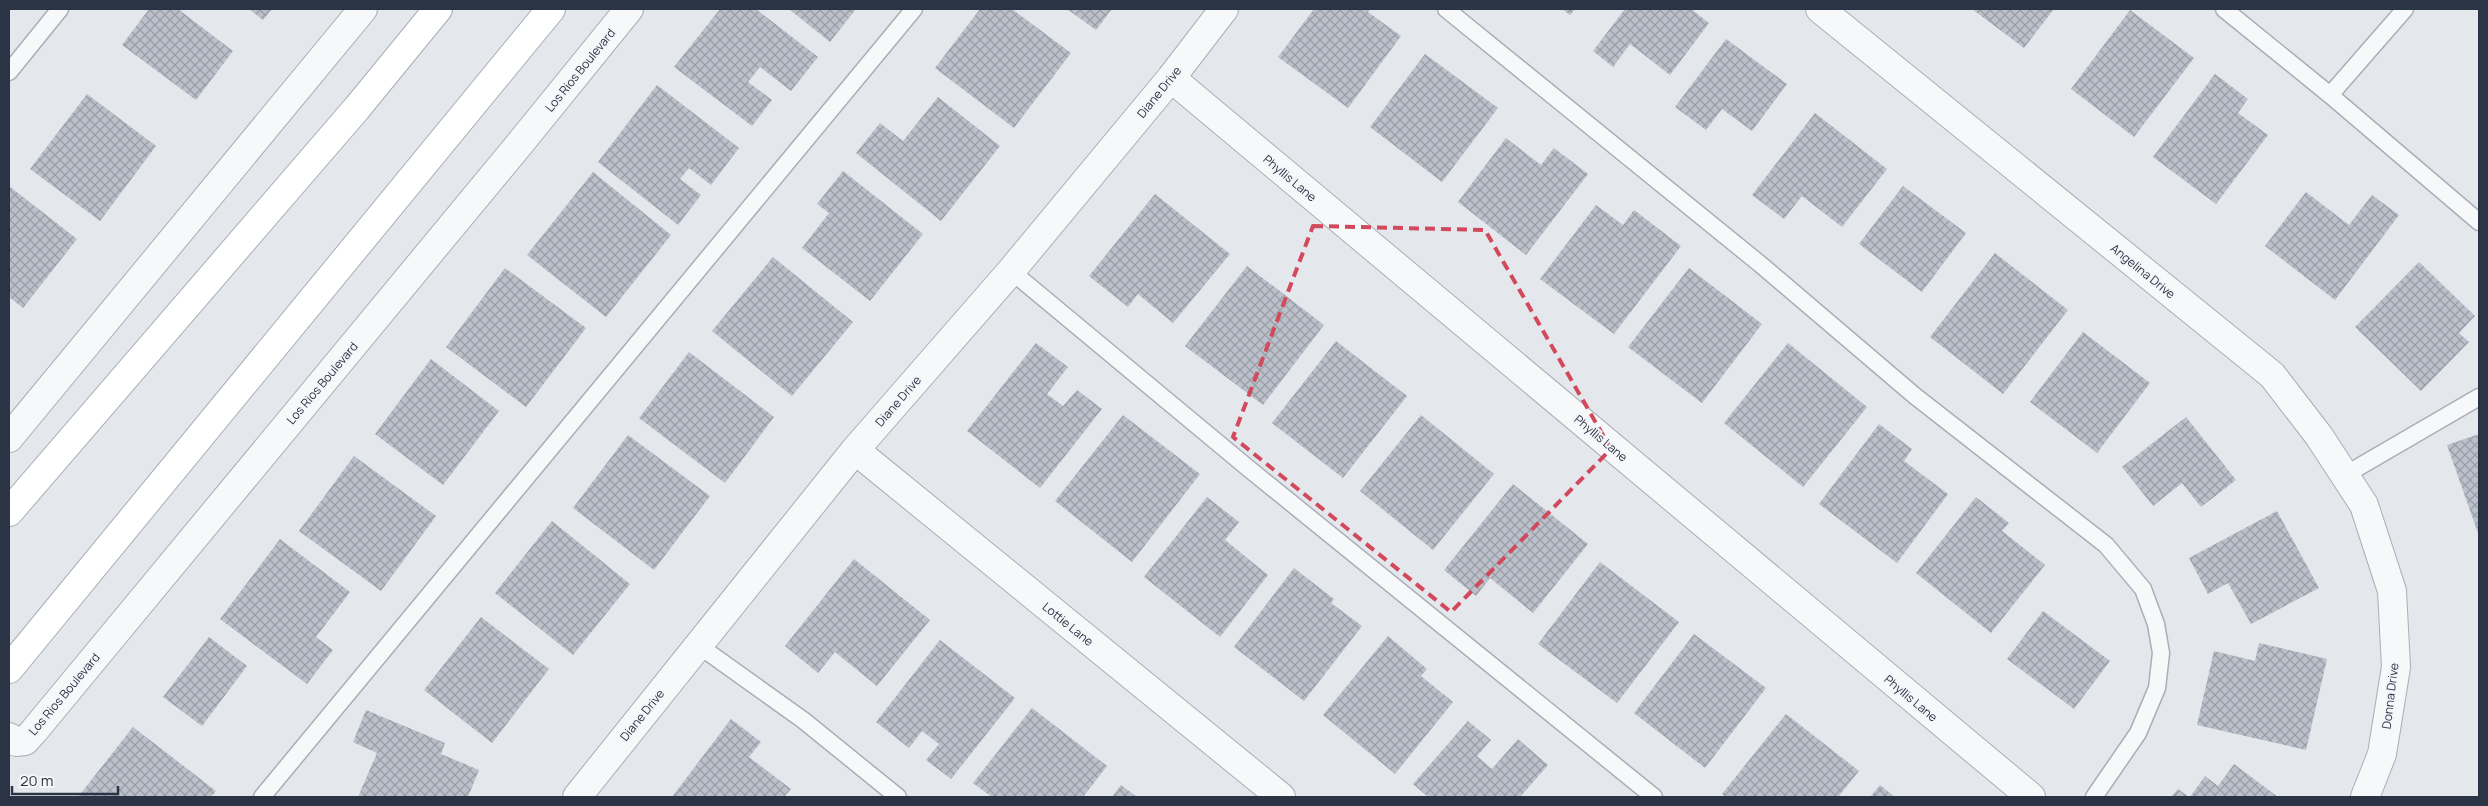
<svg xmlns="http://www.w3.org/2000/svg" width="2488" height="806" viewBox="0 0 2488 806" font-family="Manrope,sans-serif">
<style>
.building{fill:url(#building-cross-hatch)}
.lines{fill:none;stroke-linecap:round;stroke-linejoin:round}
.service-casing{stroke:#a9aeb7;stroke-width:19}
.minor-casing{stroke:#a9aeb7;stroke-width:30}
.secondary-casing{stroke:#a9aeb7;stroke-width:30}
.service{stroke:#f7f8fa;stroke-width:16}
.minor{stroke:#f7f8fa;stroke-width:28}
.secondary{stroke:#fff;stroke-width:28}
.marked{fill:none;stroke:#d1495b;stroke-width:4;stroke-dasharray:10 6;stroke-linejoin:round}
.labels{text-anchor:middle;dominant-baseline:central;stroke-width:4;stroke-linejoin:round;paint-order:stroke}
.street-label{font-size:12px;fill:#2b3445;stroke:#f4f6f9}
</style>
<defs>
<pattern id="building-cross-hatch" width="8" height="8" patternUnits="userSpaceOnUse" patternTransform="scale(1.25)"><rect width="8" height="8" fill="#bbc0ca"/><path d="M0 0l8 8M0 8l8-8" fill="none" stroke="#989da6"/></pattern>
</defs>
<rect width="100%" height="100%" fill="#e4e7ec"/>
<path class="building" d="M149,9h29l55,42 -37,49 -74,-55z
M249,9h23l-9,11z
M720,9h36l62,48 -27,34 -31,-24 -12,15 24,18 -20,26 -78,-59z
M789,9h67l-26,33z
M980,9h32l59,44 -57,75 -79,-60z
M1067,9h45l-16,21z
M1314,9h56l-2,3 33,24 -53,72 -70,-51z
M1562,9h13l-5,6z
M1625,9h66l18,14 -39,52 -40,-31 -17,23 -20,-16z
M1972,9h82l-30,39z
M2130,10l64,48 -60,79 -63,-48z
M1726,39l61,45 -35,47 -30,-22 -16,21 -31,-23z
M1425,54l73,54 -56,74 -72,-55z
M2215,74l33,25 -10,14 30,22 -52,69 -63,-47z
M657,85l82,63 -28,37 -22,-17 -9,11 21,16 -23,30 -80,-63z
M87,94l69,52 -56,75 -70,-52z
M938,97l62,49 -59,75 -85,-68 24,-30 23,18z
M1815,113l72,56 -45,58 -40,-31 -18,23 -32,-24z
M1506,138l35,27 13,-17 34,26 -62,81 -68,-53z
M843,171l80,63 -53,67 -68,-53 27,-35 -12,-9z
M593,172l78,63 -65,82 -79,-62z
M9,186l68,53 -54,69 -14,-11z
M1903,186l63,47 -44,59 -63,-48z
M2306,192l43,33 23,-30 27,20 -64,85 -70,-54z
M1155,194l75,60 -57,69 -35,-29 -10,13 -39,-31z
M1596,205l27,20 11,-15 47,36 -67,88 -74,-55z
M1995,253l73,57 -65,84 -73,-57z
M773,257l80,65 -61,74 -80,-65z
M2419,262l56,54 -16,17 10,9 -48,49 -66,-64z
M1247,266l77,59 -61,80 -78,-59z
M505,268l81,60 -60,79 -80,-60z
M1689,268l73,56 -60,79 -74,-56z
M2083,332l67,51 -53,70 -67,-51z
M1336,341l71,55 -64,82 -71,-55z
M1036,343l32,24 -21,27 16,12 14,-16 25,19 -62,79 -73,-57z
M1788,343l79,64 -64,80 -79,-64z
M689,352l85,65 -49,66 -86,-65z
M431,359l68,52 -56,74 -68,-51z
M1123,415l77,59 -68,88 -77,-61z
M1421,415l73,59 -61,76 -73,-59z
M2186,417l50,63 -35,27 -19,-24 -29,23 -31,-39z
M1879,424l33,25 -8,12 44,33 -51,69 -78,-59z
M2479,434v102l-32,-91z
M628,435l82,61 -56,74 -81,-62z
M354,456l82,60 -55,75 -82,-60z
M1513,484l75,60 -55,69 -43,-35 -14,18 -32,-26z
M1207,497l32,25 -14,18 43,35 -48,62 -76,-60z
M1976,497l33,26 -7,8 43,34 -54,68 -75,-60z
M2277,511l42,77 -68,36 -23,-41 -20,11 -19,-36z
M552,521l78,63 -57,71 -78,-62z
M280,539l70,53 -34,45 17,13 -26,34 -87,-65z
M854,559l76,61 -53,66 -42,-34 -17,21 -33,-27z
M1600,562l79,60 -62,81 -79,-59z
M1294,568l40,31 -3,4 31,23 -58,75 -70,-54z
M2043,611l67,50 -36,48 -67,-50z
M481,617l68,52 -57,74 -68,-53z
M1694,634l72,54 -61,80 -71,-55z
M1388,636l39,33 -6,7 32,26 -58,72 -72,-59z
M209,637l38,29 -45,60 -39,-29z
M940,640l75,58 -64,81 -25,-19 13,-16 -17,-13 -13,17 -33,-26z
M2259,643l68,16 -21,91 -109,-25 17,-74 41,10z
M1032,708l75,58 -24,31h-91l-19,-14z
M366,710l79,33 -4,11 38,16 -11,27h-110l19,-44 -24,-11z
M1786,714l73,57 -21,26h-112l-4,-3z
M731,719l30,23 -12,15 42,32 -7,8h-112z
M1468,721l23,19 -14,16 15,13 26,-30 30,26 -28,32h-92l-15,-13z
M133,727l83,64 -5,6h-133z
M2234,764l44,33h-88l15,-21 13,10z
M1121,785l16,12h-25z
M1880,785l15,12h-25z
M2178,789l11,8h-18z"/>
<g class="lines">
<g class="service-casing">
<path id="service" d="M1446,9l314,255 155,132 191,149 37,44 13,35 5,29 -4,35 -19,45 -44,64
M2224,9l106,86 149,127
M9,72l51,-63
M2330,95l75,-86
M1011,271l237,197 406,329
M2345,475l134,-78
M698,645l105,75 95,77
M262,797l652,-788"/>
</g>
<g class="minor-casing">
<path id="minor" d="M1820,9l452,366 47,61 45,69 28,86 4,76 -14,87 -17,43
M1171,78l860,719
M9,438l354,-429
M855,450l426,347
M9,737l7,5 9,-1 9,-10 488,-590 107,-132
M577,797l278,-347 156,-179 160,-193 53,-69"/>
</g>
<g class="secondary-casing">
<path id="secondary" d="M9,512l348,-404 81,-99
M9,669l542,-660"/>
</g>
<use href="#service" class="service"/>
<use href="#minor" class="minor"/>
<use href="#secondary" class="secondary"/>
</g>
<path class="marked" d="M1313,226l172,4 126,219 -160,163 -218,-175z"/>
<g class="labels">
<g class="street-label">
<text transform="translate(580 70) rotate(-51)">Los Rios Boulevard</text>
<text transform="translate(1159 92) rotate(-51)">Diane Drive</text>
<text transform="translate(1290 178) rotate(40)">Phyllis Lane</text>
<text transform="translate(2143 271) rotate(39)">Angelina Drive</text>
<text transform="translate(322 383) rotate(-50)">Los Rios Boulevard</text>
<text transform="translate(898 401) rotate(-49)">Diane Drive</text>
<text transform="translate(1601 438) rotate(40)">Phyllis Lane</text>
<text transform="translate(1068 624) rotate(39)">Lottie Lane</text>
<text transform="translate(64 694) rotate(-50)">Los Rios Boulevard</text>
<text transform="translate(2390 696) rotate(-83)">Donna Drive</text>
<text transform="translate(1911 698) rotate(40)">Phyllis Lane</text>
<text transform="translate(642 715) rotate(-51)">Diane Drive</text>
</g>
</g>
<rect width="2488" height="806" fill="none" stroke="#2b3445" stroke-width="20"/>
<path d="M12 786v8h106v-8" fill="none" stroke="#2b3445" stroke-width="2.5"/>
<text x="20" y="786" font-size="15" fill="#2b3445" stroke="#f4f6f9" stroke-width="4" paint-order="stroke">20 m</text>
</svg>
